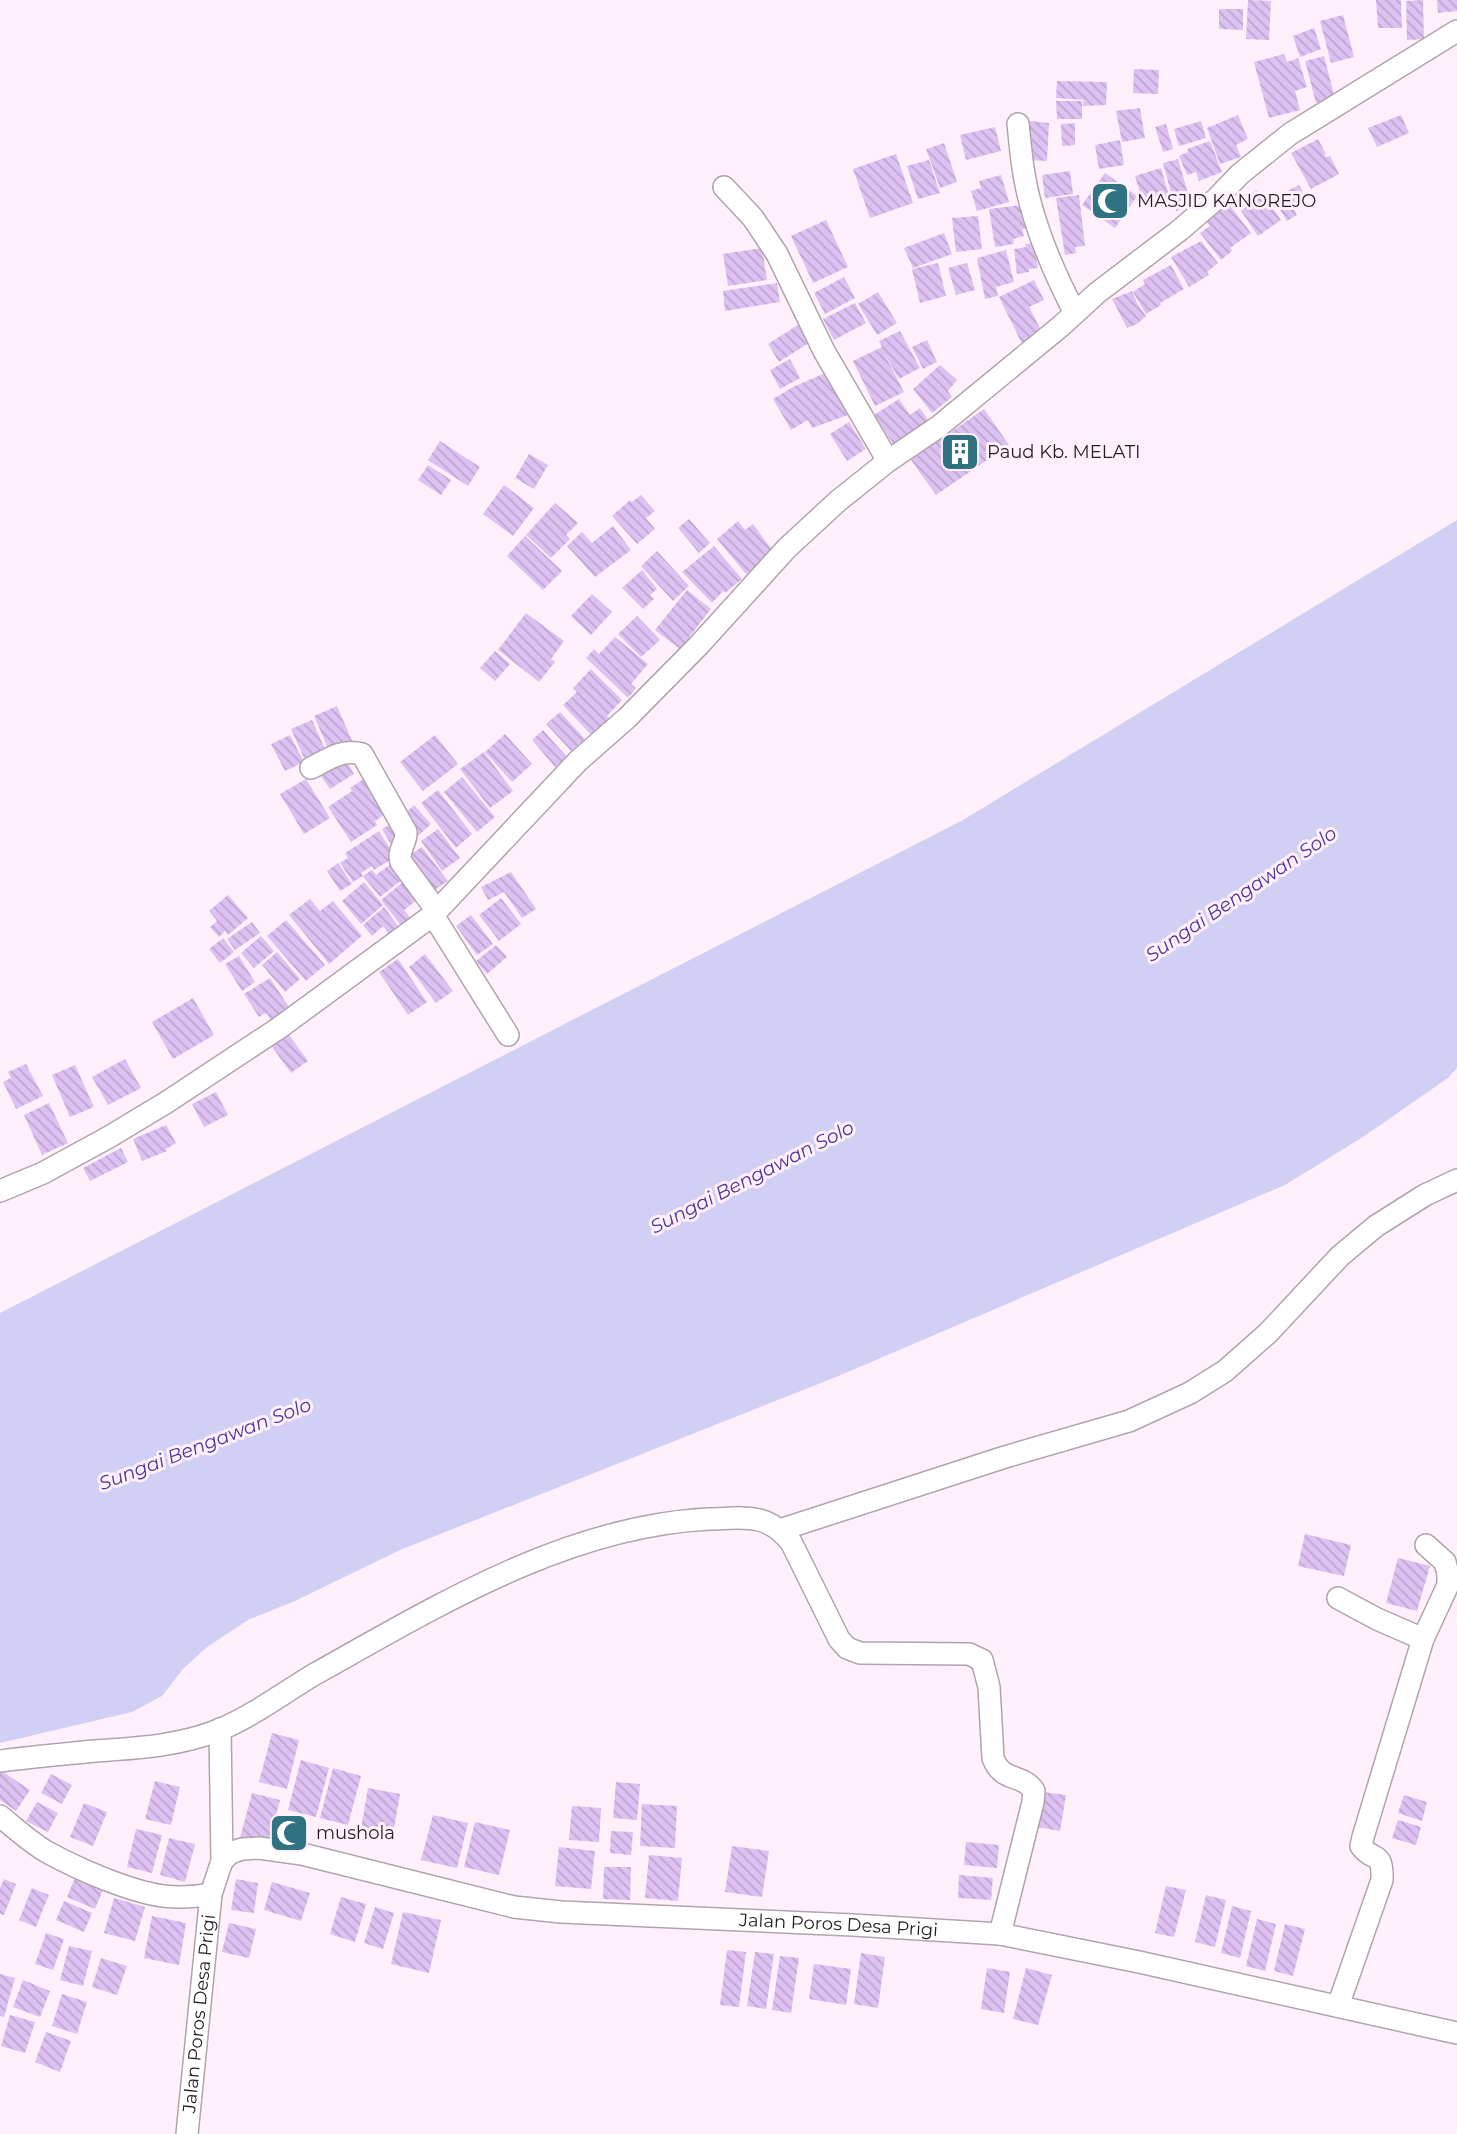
<svg xmlns="http://www.w3.org/2000/svg" width="1457" height="2134" viewBox="0 0 1457 2134" font-family="Montserrat,sans-serif">
<style>
.water{fill:#d1d0f4}
.building{fill:url(#building-back-hatch)}
.lines{fill:none;stroke-linecap:round;stroke-linejoin:round}
.minor-casing{stroke:#b1a4ae;stroke-width:24}
.minor{stroke:#fff;stroke-width:21}
.labels{text-anchor:middle;dominant-baseline:central;stroke-width:6;stroke-linejoin:round;paint-order:stroke}
.poi-label{font-size:18px;fill:#241f23;stroke:#fff0fb;text-anchor:start}
.street-label{font-size:18px;fill:#241f23;stroke:#fff0fb}
.water-label{font-size:19px;font-style:italic;fill:#493699;stroke:#fff0fb}
</style>
<defs>
<pattern id="building-back-hatch" width="6" height="6" patternUnits="userSpaceOnUse" patternTransform="scale(1.75)"><rect width="6" height="6" fill="#ddc1f3"/><path d="M-1 5l2 2M0 0l6 6M5-1l2 2" fill="none" stroke="#bea5d0"/></pattern>
</defs>
<rect width="100%" height="100%" fill="#fff0fb"/>
<path class="water" d="M1457,520v548l-9,10 -85,59 -78,48 -449,192 -436,173 -105,51 -47,19 -41,27 -24,22 -21,27 -30,16 -132,31v-430l963,-493z"/>
<path class="building" d="M1248,0l23,1 -2,39 -23,-1z
M1376,0h25l1,28h-24z
M1423,0l1,39 -17,1 -1,-39z
M1437,0h20v11l-19,2z
M1219,9h24v21l-24,-1z
M1343,15l11,42 -23,6 -11,-42z
M1314,28l7,21 -21,8 -7,-21z
M1284,54l3,8 11,-4 9,29 -12,4 5,19 -31,8 -15,-56z
M1324,56l11,42 -19,5 -11,-42z
M1134,69l25,1 -1,24 -25,-1z
M1057,81l50,1 -1,23 -23,1v-5l4,-1 -31,-2z
M1056,101h26v18h-25z
M1140,108l5,30 -23,4 -6,-31z
M1238,115l10,24 -12,6 5,12 -21,7 -13,-36z
M1401,115l8,18 -32,14 -9,-19z
M1030,121l19,2 -2,38 -20,-1z
M1201,121l5,17 -27,8 -5,-17z
M1075,123v22l-13,1 -1,-22z
M1166,124l7,25 -10,3 -8,-25z
M995,127l6,24 -35,9 -6,-25z
M1318,139l8,15 -2,1 2,2 4,-1 9,18 -28,15 -20,-36z
M1120,140l4,25 -25,4 -4,-24z
M1210,141l12,31 -23,9 -3,-9 -9,3 -8,-19 9,-4 -1,-3z
M944,143l13,39 -17,6 -14,-39z
M896,154l17,49 -43,15 -17,-49z
M1178,159l14,48 -16,4 -13,-48z
M929,160l11,33 -22,6 -11,-33z
M1161,168l8,28 -26,7 -8,-27z
M1070,171l3,23 -28,4 -3,-23z
M1105,173l32,23 -22,32 -33,-23z
M1001,175l8,27 -32,9 -6,-20 10,-3 -2,-7z
M1299,185l7,13 -14,8 5,9 -10,6 -14,-23z
M1257,190l4,6 2,-1 18,25 -23,16 -17,-25 7,-6 -4,-5z
M1079,195l6,51 -10,1 1,6 -11,2 -9,-57z
M1228,203l23,30 -21,15 2,3 -11,9 -21,-27 10,-7 -5,-6z
M1022,205l11,23 -11,1 2,7 -11,3 1,5 -19,3 -6,-38z
M978,216l4,33 -26,3 -4,-34z
M826,220l22,47 -35,16 -22,-47z
M944,233l8,21 -39,14 -9,-20z
M1201,241l17,22 -11,9 2,3 -20,12 -18,-30z
M1034,243l4,25 -9,1v3l-12,2 -3,-25 12,-2 -1,-3z
M762,248l5,32 -39,6 -5,-32z
M1006,250l8,32 -18,5 2,9 -13,3 -8,-41z
M938,263l8,33 -26,7 -8,-34z
M967,263l8,27 -19,5 -8,-27z
M1171,265l13,24 -24,14 1,2 -15,9 -13,-22 12,-8 -2,-4z
M844,277l11,21 -30,16 -11,-21z
M1034,280l10,20 -15,7 14,27 -21,10 -23,-47z
M777,283l3,19 -55,9 -2,-20z
M1132,291l5,12 9,13 -9,8 -10,4 -15,-29z
M878,292l19,31 -20,12 -19,-31z
M855,303l11,20 -32,17 -11,-21z
M798,325l11,18 -30,19 -11,-18z
M900,331l20,37 -21,11 -15,-26 20,39 -29,14 -22,-45 29,-14 -3,-6z
M927,340l10,22 -14,7 -11,-22z
M790,359l10,19 -20,11 -10,-19z
M940,365l17,15 -9,11 4,6 -20,16 -19,-24z
M830,371l18,44 -36,13 -4,-8 -17,10 -18,-31 20,-12z
M899,399l11,16 10,-7 12,18 -36,22 -22,-33z
M984,409l25,36 -73,50 -25,-35z
M849,422l17,27 -19,12 -17,-27z
M440,441l40,26 -12,19 -40,-26z
M529,454l19,11 -14,24 -19,-11z
M428,465l23,15 -10,15 -23,-15z
M504,485l30,23 -21,28 -30,-22z
M641,495l14,16 -9,7 9,11 -18,15 -25,-28 18,-16 2,2z
M555,503l23,20 -12,12 4,4 -19,19 -25,-23z
M689,519l21,24 -11,10 -21,-25z
M738,521l7,9 8,-6 20,27 -27,23 -29,-35z
M613,526l18,24 -36,27 -28,-31 15,-14 10,11z
M525,536l37,35 -19,19 -36,-34z
M714,546l28,33 -17,14 -2,-2 -11,12 -30,-31z
M657,551l32,35 -16,15 -32,-35z
M642,570l15,19 -7,6 4,4 -11,10 -21,-21z
M687,590l24,19 -31,40 -25,-19z
M592,594l20,18 -21,23 -20,-19z
M526,613l38,28 -13,18 4,3 -16,20 -41,-32z
M637,616l23,24 -19,17 -23,-23z
M615,637l33,27 -17,20 5,4 -8,10 -42,-40 8,-9 5,5z
M495,651l15,13 -15,17 -15,-13z
M591,669l31,31 -15,16 7,7 -18,17 -33,-35 14,-13 -4,-4z
M337,706l16,37 -23,10 -16,-37z
M560,712l25,27 -14,12 -25,-27z
M312,720l13,29 -21,9 -13,-29z
M543,730l24,27 -12,10 -23,-27z
M505,734l27,30 -20,18 -27,-30z
M290,735l14,27 -19,9 -14,-27z
M435,735l23,29 -35,27 -23,-29z
M484,752l29,39 -23,17 -30,-39z
M343,756l11,18 -24,15 -12,-17z
M368,776l23,34 -16,11 2,4 -26,17 -23,-35 24,-16 -2,-3z
M462,777l33,40 -18,15 -33,-40z
M306,779l24,39 -26,16 -24,-40z
M438,790l34,44 -16,14 -35,-45z
M414,805l17,19 -13,12 -17,-18z
M397,820l8,14 -15,9 -8,-14z
M438,829l22,29 -18,13 -21,-30z
M379,831l16,26 -21,13 -2,-4 -11,7 2,3 -10,6 -13,-19 8,-5 -3,-5z
M422,847l26,34 -18,12 -25,-35z
M396,860l12,15 -28,22 -17,-21 9,-6 4,5z
M338,863l14,21 -12,7 -13,-20z
M511,872l25,37 -14,9 -18,-26 -16,8 -7,-13z
M408,878l14,18 -18,14 9,11 -9,8 -23,-29z
M364,882l19,23 -22,19 -19,-23z
M228,895l20,23 -20,17 -3,-4 -6,6 -9,-10 7,-6 -8,-10z
M501,898l20,26 -22,17 -20,-26z
M310,899l10,12 13,-10 29,35 -33,28 -40,-49z
M384,907l17,23 -9,8 -9,-12 -11,10 -9,-11z
M471,915l22,29 -16,11 -21,-29z
M286,920l39,45 -19,16 -39,-45z
M252,922l8,11 -25,17 -8,-11z
M261,936l13,15 -20,17 -13,-15z
M223,938l11,14 -14,11 -11,-14z
M496,945l11,12 -20,17 -11,-13z
M277,952l23,27 -15,13 -23,-27z
M425,954l28,37 -17,12 -27,-36z
M239,956l16,26 -13,9 -17,-27z
M398,959l29,43 -19,13 -29,-43z
M270,978l21,32 -18,13 -7,-10 -7,4 -15,-23z
M193,998l21,37 -41,24 -21,-37z
M289,1035l19,26 -17,12 -19,-26z
M125,1059l16,29 -33,17 -16,-28z
M26,1064l17,32 -27,13 -13,-27 8,-4 -3,-6z
M75,1065l19,42 -24,10 -18,-42z
M216,1092l12,23 -24,12 -12,-23z
M49,1103l19,40 -26,12 -18,-40z
M166,1125l10,18 -10,6 1,2 -25,10 -9,-22z
M121,1148l7,14 -38,19 -7,-13z
M1305,1534l46,11 -7,31 -46,-10z
M1398,1558l32,8 -13,45 -31,-8z
M272,1733l27,7 -12,49 -28,-7z
M301,1760l28,8 -13,49 -28,-7z
M333,1768l28,8 -13,49 -28,-7z
M0,1770l30,20 -14,21 -16,-11z
M51,1774l21,11 -10,19 -21,-11z
M155,1781l25,6 -9,38 -26,-6z
M616,1782l24,2 -3,36 -24,-2z
M368,1788l32,6 -8,46 -32,-6z
M1043,1792l23,3 -6,36 -23,-4z
M252,1793l28,7 -13,49 -28,-7z
M1404,1795l23,7 -5,19 -24,-8z
M37,1802l21,11 -10,19 -22,-11z
M84,1803l23,9 -14,34 -23,-9z
M642,1804l35,2 -2,42 -35,-2z
M572,1806l29,2 -2,34 -30,-2z
M433,1815l35,8 -11,45 -36,-8z
M278,1819l25,4 -4,24 -25,-5z
M1398,1820l23,7 -5,18 -24,-7z
M475,1822l35,8 -11,45 -35,-8z
M136,1829l26,6 -10,38 -25,-6z
M611,1831l22,1 -2,23 -21,-2z
M169,1838l26,6 -10,38 -25,-7z
M966,1842l33,3 -2,23 -33,-3z
M732,1846l37,5 -7,46 -37,-5z
M559,1847l36,4 -4,38 -36,-3z
M649,1855l33,3 -4,43 -33,-3z
M604,1867h27l-1,33 -27,-1z
M959,1875l34,3 -2,22 -33,-2z
M75,1878l28,12 -8,19 -28,-12z
M4,1879l12,5 -12,31 -4,-1v-26z
M236,1879l22,4 -4,30 -23,-3z
M272,1882l38,11 -9,28 -37,-11z
M1166,1886l20,4 -12,47 -19,-4z
M32,1888l17,7 -13,32 -17,-7z
M1206,1895l20,5 -11,47 -20,-5z
M341,1897l25,7 -11,38 -25,-8z
M114,1898l31,9 -10,34 -31,-8z
M64,1901l28,12 -8,19 -28,-12z
M1232,1906l19,5 -11,47 -19,-5z
M375,1907l19,6 -11,36 -19,-6z
M403,1912l38,8 -12,53 -38,-9z
M152,1916l34,7 -7,42 -35,-7z
M1257,1919l19,5 -11,47 -19,-5z
M229,1923l27,6 -7,29 -27,-6z
M1285,1924l20,5 -12,47 -19,-5z
M46,1933l18,6 -11,31 -18,-6z
M69,1946l23,5 -9,35 -23,-6z
M727,1950l19,2 -7,55 -19,-2z
M755,1952l19,2 -8,55 -19,-3z
M861,1953l24,4 -7,51 -24,-4z
M780,1956l19,2 -8,55 -19,-3z
M101,1958l26,8 -10,29 -25,-8z
M814,1964l37,5 -5,36 -37,-6z
M987,1968l23,4 -6,41 -23,-4z
M1026,1968l26,7 -14,50 -25,-6z
M0,1974l15,4 -11,39 -4,-1z
M23,1980l27,11 -10,26 -27,-10z
M62,1994l25,8 -10,32 -25,-8z
M10,2015l25,7 -10,31 -24,-7z
M46,2032l25,9 -11,31 -25,-10z"/>
<g class="lines">
<g class="minor-casing">
<g id="minor">
<path d="M1018,124c2,17 3,33 6,50 8,49 28,95 51,139"/>
<path d="M724,187l29,31 24,36 47,97 64,110"/>
<path d="M311,768c16,-8 32,-20 51,-14l44,78c1,11 -9,18 -5,30l36,49"/>
<path d="M433,915l75,120"/>
<path d="M0,1191l43,-18 66,-36 58,-35 112,-74 154,-113 145,-154 49,-43 72,-73 88,-97 51,-47 50,-40 50,-34 123,-101 36,-33 83,-63 36,-31 24,-25 50,-40 167,-103"/>
<path d="M780,1530l225,-73 124,-36 61,-28 35,-22 43,-38 72,-77 36,-30 49,-31 32,-15"/>
<path d="M1338,1598l39,21 46,20"/>
<path d="M0,1761c32,-4 63,-7 95,-10 42,-3 84,-5 124,-21 34,-14 64,-37 96,-56 122,-68 251,-148 394,-155 36,-1 57,-7 82,23l48,97 8,9 13,5 109,1 13,6 7,27 4,71c9,25 30,15 41,33l-1,11 -33,132"/>
<path d="M0,1816c15,12 30,26 47,36 31,17 81,39 116,44 16,2 32,1 48,-2"/>
<path id="s1" d="M222,1861l8,-8 12,-4 17,-1 43,6 212,53 47,5 292,13 147,9 139,28 318,71"/>
<path d="M1338,2006l44,-126c1,-31 -9,-17 -21,-34l2,-9 60,-198 25,-54v-11l-3,-12 -19,-17"/>
<path id="s2" d="M187,2134l24,-240 11,-33 -2,-132"/>
</g>
</g>
<use href="#minor" class="minor"/>
</g>
<defs>
<g id="mosque-square" transform="scale(2.0125)"><rect x="-9" y="-9" width="18" height="18" rx="4" fill="#2f7383" stroke="#fff0fb"/><path d="M3.5-4.9A6 6 0 1 0 3.5 4.9A5 5 0 1 1 3.5-4.9Z" fill="#fff"/></g>
<g id="building-square" transform="scale(2.0125)"><rect x="-9" y="-9" width="18" height="18" rx="4" fill="#2f7383" stroke="#fff0fb"/><path d="M-4-6H4V6H1V3H-1V6H-4ZM-2.5-4.3h1.7v1.8h-1.7ZM.8-4.3h1.7v1.8H.8ZM-2.5-1h1.7V.8h-1.7ZM.8-1h1.7V.8H.8Z" fill="#fff"/></g>
</defs>
<g fill-rule="evenodd">
<use href="#mosque-square" x="1110" y="201"/>
<use href="#building-square" x="960" y="452"/>
<use href="#mosque-square" x="289" y="1833"/>
</g>
<g class="labels">
<g class="poi-label">
<text x="1137" y="201">MASJID KANOREJO</text>
<text x="987" y="452">Paud Kb. MELATI</text>
<text x="316" y="1833">mushola</text>
</g>
<g class="street-label">
<text stroke="none"><textPath href="#s1" startOffset="628">Jalan Poros Desa Prigi</textPath></text>
<text stroke="none"><textPath href="#s2" startOffset="121">Jalan Poros Desa Prigi</textPath></text>
</g>
<g class="water-label">
<text transform="translate(1241 894) rotate(-34)">Sungai Bengawan Solo</text>
<text transform="translate(752 1177) rotate(-27)">Sungai Bengawan Solo</text>
<text transform="translate(205 1444) rotate(-21)">Sungai Bengawan Solo</text>
</g>
</g>
</svg>
